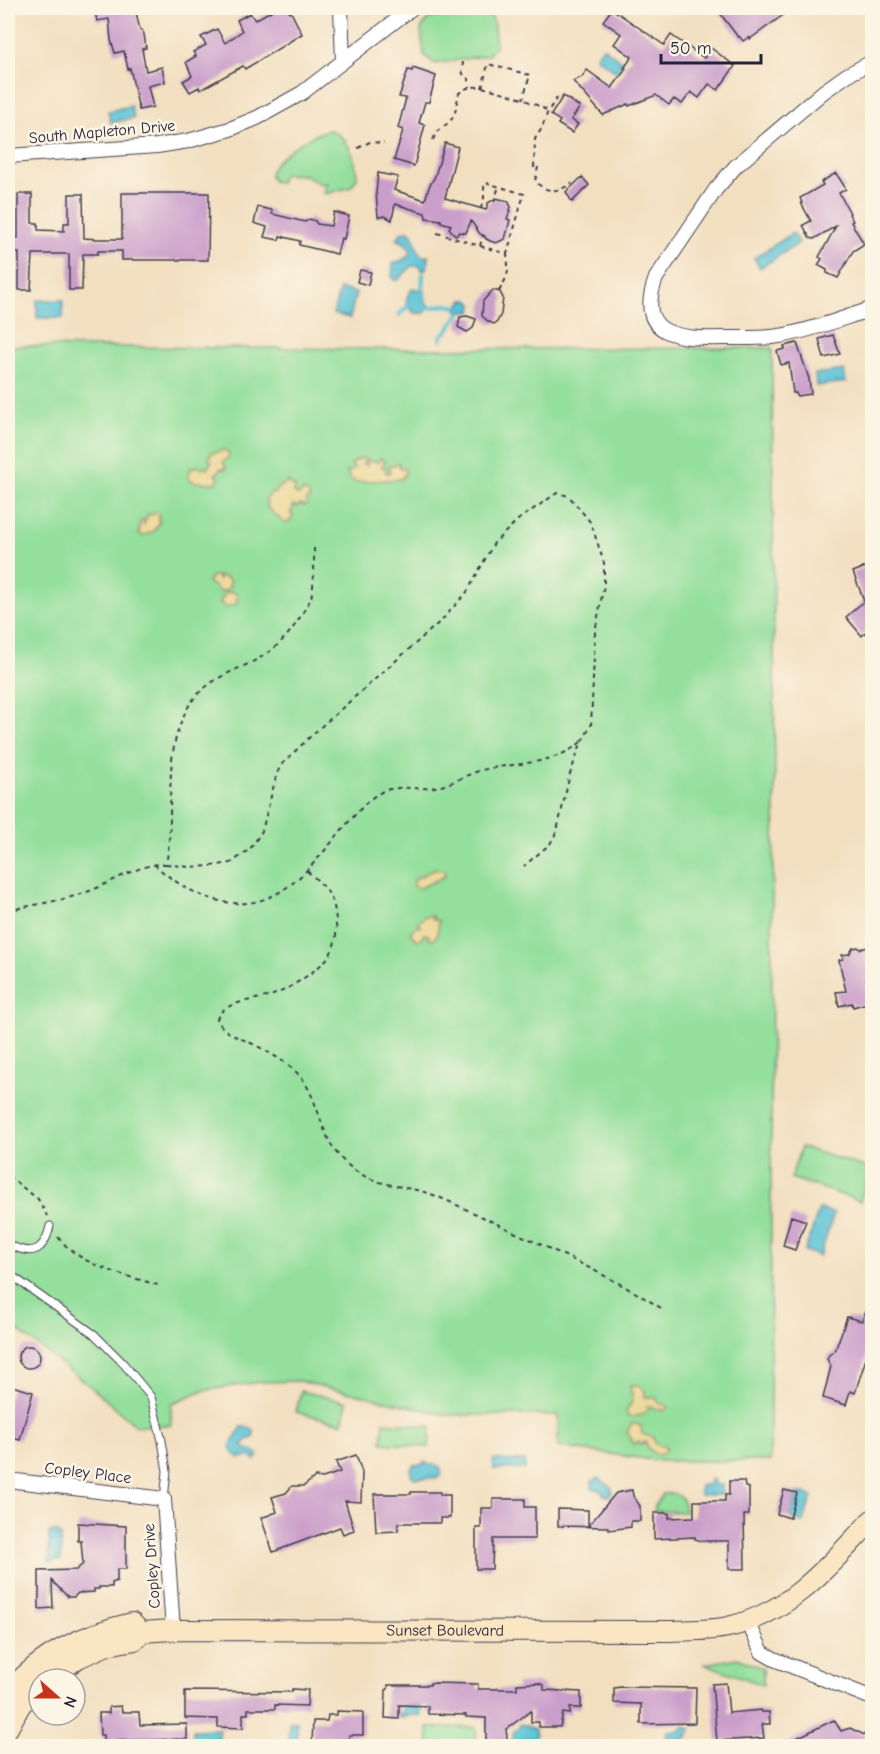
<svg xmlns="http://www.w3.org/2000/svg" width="880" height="1754" viewBox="0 0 880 1754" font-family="'Comic Neue',sans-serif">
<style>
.green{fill:#93df9b;stroke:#5a806b;stroke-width:1.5}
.sand{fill:#eeda9e;stroke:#887e6c;stroke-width:1.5}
.water{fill:#5ac3d7;stroke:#3e7289;stroke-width:1.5}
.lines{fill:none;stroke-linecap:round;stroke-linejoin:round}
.stream{stroke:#5ac3d7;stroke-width:4}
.building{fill:#ca9eca}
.service-casing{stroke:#413e4f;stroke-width:9}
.minor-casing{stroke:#413e4f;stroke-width:16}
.secondary-casing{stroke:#413e4f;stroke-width:22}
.path{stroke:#413e4f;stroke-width:2;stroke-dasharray:4.5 4.5;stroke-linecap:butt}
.service{stroke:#fff;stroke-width:7}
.minor{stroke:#fff;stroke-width:14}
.secondary{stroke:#fbe6c4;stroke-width:20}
.labels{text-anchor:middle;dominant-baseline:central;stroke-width:5;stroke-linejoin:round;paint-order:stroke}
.street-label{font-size:16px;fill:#22223b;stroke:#fcf5e5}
</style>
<rect width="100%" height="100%" fill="#fcf5e5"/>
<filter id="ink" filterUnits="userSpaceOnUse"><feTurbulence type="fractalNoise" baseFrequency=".0167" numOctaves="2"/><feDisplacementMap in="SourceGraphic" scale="12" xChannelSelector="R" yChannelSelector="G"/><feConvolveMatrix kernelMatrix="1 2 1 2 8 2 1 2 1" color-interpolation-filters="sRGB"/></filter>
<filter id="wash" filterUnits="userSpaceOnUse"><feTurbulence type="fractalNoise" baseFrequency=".008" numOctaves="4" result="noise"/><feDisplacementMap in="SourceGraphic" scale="24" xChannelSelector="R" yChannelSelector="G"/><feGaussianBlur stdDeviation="1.35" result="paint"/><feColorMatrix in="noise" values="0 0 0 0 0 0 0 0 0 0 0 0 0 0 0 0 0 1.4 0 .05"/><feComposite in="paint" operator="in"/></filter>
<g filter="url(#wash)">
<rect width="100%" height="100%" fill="#f2dfc0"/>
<path class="green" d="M481,11l12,8 3,27 -8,9 -53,9 -11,-9 -3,-26 8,-11z
M330,130c19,7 26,29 27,48l-6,9 -25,7 -2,-1 3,-10 -7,1 -15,-9 -22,-1 -3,9 -7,-2 -3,-4c-2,-18 44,-45 60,-47z
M8,346l368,3 396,-1 3,468 -3,81 -2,564h-109l-103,-14v-32h-110l-149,-34 -40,1 -58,9 -30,13v21l-35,1 -45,-39 -83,-64z
M801,1147l69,22 -10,32 -69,-23z
M301,1391l46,11 -5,21 -46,-11z
M384,1422l47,4 -2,21 -47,-4z
M663,1494c15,-1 21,1 22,18l-31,-1 1,-6z
M737,1658l26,10v17l-58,-21z
M476,1727v19h-47l-1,-18z"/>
<path class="sand" d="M224,449l5,5 -1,4 -5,4 3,6h-2v2l-4,-2 -1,4 -4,2 4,4 -3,5 -22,-1 -6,-5 3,-9 8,-2 2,3 3,-3 3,3 5,-8 -3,-2 2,-6 11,-2z
M361,458l4,1 -2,5 4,1 1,-5 10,2 2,-4 5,4 -3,5 4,1v5h4l-1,-7 10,-3 1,5 5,1 1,3 -5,7 -44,3 -6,-2 -4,-7 7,-5 -3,-4z
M289,481v3l6,3 -1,6 5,2 4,-4 5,2 2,6 -4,2 1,3 -3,2 -3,-2 -5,3 -3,-2 -1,6 -2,2 3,2 -3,7 -6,1 -17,-16 -1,-8 6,-7 2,2 3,-3 -1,-2z
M156,512l3,2 -1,7h2l-6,10 -11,5 -4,-1 1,-13 3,-2 1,4 4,-10 5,1z
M212,576h6v4l4,-4 7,3 1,5 -2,5 -7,3 -13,-10z
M232,591l5,4v9l-13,3 -4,-5 6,-10 3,1z
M434,869l10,1 1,6 -25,12 -5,-1 -2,-3 2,-5z
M426,916h7v3l6,2 -2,14 -4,5 -3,-1 -2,-4 -4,-1 -2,4 -5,2 -7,-7 6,-7 5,1 -3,-5z
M630,1386h9l6,5v6l11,1 2,5 10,3 -1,3 -5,2 -2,-2h-5l-4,-3 -5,1 2,2c-4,7 -12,8 -20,8l-2,-6 7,-11z
M632,1423l9,3 1,8 11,3 2,7 11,3 -2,6 -7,2 -10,-8 -1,-5 -5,2 -2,-3 -5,3 -7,-12z"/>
<path class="water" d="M603,47l20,15 -7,10 -20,-15z
M131,106l3,12 -23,5 -3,-12z
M409,231c9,7 5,19 14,26l5,-1 1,5 -4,9h-3l-2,-4h-8l-14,14h-4l-2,-2 1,-14c7,-3 26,-9 13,-20 -3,-2 -6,-3 -9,-5l5,-7z
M793,233l6,10 -39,25 -6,-10z
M413,288l12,3 1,12 3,2 -4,8h-11l-7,-9v-7z
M340,289l16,4 -6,25 -17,-4z
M37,300h26v18h-26z
M463,300h6l4,4 -1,8h-12l-3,-3z
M844,370l2,12 -30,4 -1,-12z
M819,1209l15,4 -14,43 -15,-5z
M242,1427h7l5,5 -1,6 -6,2 -4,5 1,3 13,5 1,3 -3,4 -5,-4 -10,2 -8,-6 -1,-8z
M493,1460l32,1v8h-32z
M424,1462l5,3h8l4,3v7l-4,3h-23l-3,-3v-6l3,-4h8z
M599,1478l12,9 1,5 -3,4 -5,-1 -3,-4 -9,-3v-7z
M710,1479l4,1v5h8v10h-22v-10h9z
M798,1493h7l7,4 -9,25 -7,-1 -6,-4z
M49,1532h8l4,4v24l-12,2z
M403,1706h18v9h-16v3h-5v-5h3z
M289,1722h8v20h-9z
M521,1724l14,5 1,6 -2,4 -15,4 -7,-5 1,-5z
M685,1726l6,4 -5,8 -11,3 -9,-3 2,-7h10z
M219,1729v12h-16l-2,3h-8v-14z"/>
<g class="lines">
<path class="stream" d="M422,290l1,-16
M428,308l17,-3 13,2
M399,315l9,-9
M441,340v-4l7,-6 12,-18"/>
</g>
<g id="blocks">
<path class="building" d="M94,8h41l5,22h2l2,4 2,14 -4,1 4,22 16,-4 3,15 -17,4 5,21 -14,3 -9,-42 -2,1 -4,-18 -9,2 -4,-13 -2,-21 -12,2z
M276,8h10l4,5 1,-1 11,22 -57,35 -2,-3 -43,24 -1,-3 -9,5 -7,-11 9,-5 -6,-14 10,-6 -3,-4 13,-7 -5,-8 16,-8 8,14 17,-12 -5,-11 13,-7 5,7z
M716,8h77l-43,31 -1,-2 -6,4 -4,-5 -1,1z
M612,9l52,36 7,-10 33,23 7,-10 24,18 -17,24 -9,-6 -10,14 -8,-6 -9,12 -8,-5 -5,6 -13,-10 -27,11 -1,-2 -25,11 -30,-34 9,-4 5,-7 25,18 14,-19 -2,-1 8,-11 -18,-13 7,-10 -18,-13z
M413,68l23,8 -7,26h-4l-6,21 6,2 -11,41 -20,-6 9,-30 -5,-2 8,-30 -7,-1 9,-27 4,1z
M563,96l17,11 -9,13 7,4 -6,9 -14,-9 2,-3 -9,-6z
M445,143l13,4 -13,51 41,12 2,-7 8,-5 12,3 3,6 -4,12 3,1 -5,19 -9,4 -6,-2 -5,-3v-2l-5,-2 -9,-13 -5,12 -7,-1 -3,4 -7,-8 2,-3 -10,-3v-2l-15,-2 -1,-5 -30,-9 -3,16 -7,-4 -7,1 -2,-24 2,-20 20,4 -4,13 31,10 4,-13 6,-11z
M836,173l10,16 -7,4 11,20 -1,1 4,7 -2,1 13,22 -11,7 -15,27 -11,-5v-3l-9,-5 4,-6 -3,-2 17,-31 -22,13 -4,-1 -7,-13 8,-4 -10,-18h1l-2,-5 23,-13 -2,-3z
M582,177l7,8 -17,17 -6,-10z
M122,193h87l-1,67h-86v-9h-24v3h-15l-1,36h-13v-36h-36l-2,36h-12v-37h-11v-15h10v-44h14v29h6v7l26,1v-8h5v-29h14l1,44 14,1h24z
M258,207l14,3v4l33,8 5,-3 5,2 2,3 14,2 3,-14 15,4 -5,23 -3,-1 -4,16 -38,-9 1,-4 -20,-5 -1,4 -15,-3 3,-10 -13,-4z
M360,270l11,2 -3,13 -11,-3z
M493,290l7,2 3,6 -2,16 -4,8 -3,2 -5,-2 -7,-6 1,-15z
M467,316l9,3 -3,9 -6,4 -9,-5 2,-10z
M833,335l7,19 -16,4 -5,-19z
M797,343l12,36 2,15 -14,2 -1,-3h-3l-4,-30 -8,2 -4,-14 8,-2 -1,-3z
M873,564v75l-7,-7 -4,4 -16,-19 18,-16 -11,-29z
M873,946v30l-7,2 5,24 -18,5 -1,-4 -13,3 -3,-14 10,-1 -7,-31 4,-1 -1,-4 7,-1 4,-6 5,-1 2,2z
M791,1216l15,5 -11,29 -12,-4z
M871,1295h2v42l-18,56 -5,-2 -4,14 -23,-7 8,-32 -4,-7 2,-4 6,-4 12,-34 15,4z
M18 1357a11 11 0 1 1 22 0a11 11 0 1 1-22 0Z
M12,1386l21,6 -13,48 -12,-3v-36z
M356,1455l6,17 -1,30 -16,-1 9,29 -11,4 -3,-7 -67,25 -12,-34 16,-6 -5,-15 14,-4 6,-7h12l11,-9 8,1 17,-6 -4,-10z
M729,1481h15l1,6 4,1v27h-5l1,54h-16v-28h-28l-6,-2v-2l-41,2v-26h15v5l25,-1v-16h31v-6h4z
M632,1490l1,6 7,10v15h-9v6l-22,3v-3l-51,-1v-17l30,1v16l28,-33z
M784,1490l13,3 -7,25 -13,-4z
M411,1492h29v3h10v23h-10v5h-42v8l-22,1 -2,-38h37z
M493,1499h32v8h10v32h-42l-1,30h-16v-41h5v-20h12z
M78,1523l48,3v43h-9v12l-5,2v4h-13v2h-5v3l-16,1 -4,4h-6l-16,-16 1,27 -14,1v-38l37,-1 7,-6 -2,-23h-3z
M430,1683l48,1v5h39v-5l21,-1 6,2v5l37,2v16h-11v6l-7,-1 -3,14h-21v-5h-8v-11l-25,18 2,17h-22v-28l-20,-1v-2l-38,-1v-8l-29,-1v14l-14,-1 1,-28 2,-1v-4h42z
M726,1683l3,30 32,-3 1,2h7l1,12h-8l2,14 -47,3 -5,-57z
M621,1687l75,1 -1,35 -54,1v-20l-27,-1v-15z
M292,1689l16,1 -1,16 -32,-1v4h-27v5h-5v14l-25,-1v-8l-33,-1v-27l107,1z
M121,1706l1,6h17l1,13 47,-1v15l-84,2v-6h-3l-1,-22h10v-6z
M337,1711l26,1v23h-14v10l-37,-1 1,-23h14l1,-6h9z
M834,1720l7,11 9,-3 23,11v7h-93z"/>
</g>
</g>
<g filter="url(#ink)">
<use href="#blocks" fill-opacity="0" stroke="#413e4f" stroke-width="1.5"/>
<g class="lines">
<g class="service-casing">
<path id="service" d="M8,1244c23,12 36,9 42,-18
M8,1273l86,61 29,29 28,34 11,44 5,30 -3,28"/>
</g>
<g class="minor-casing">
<path id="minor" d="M341,8l2,53
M872,62l-25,13 -24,17 -87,74 -20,23 -60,89c-22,59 24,61 68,60 18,0 37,1 55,-2 32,-5 63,-18 93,-27
M8,156l149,-10 31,-5 42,-12 27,-11 45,-25 110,-85
M8,1480l156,19 9,131
M748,1622l14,30 12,7 98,39"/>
</g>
<g class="secondary-casing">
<g id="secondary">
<path d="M49,1679l29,-21 29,-13 28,-5 6,-8"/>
<path id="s1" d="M8,1693c34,-40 74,-58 124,-70l9,9 32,-2 495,1c19,-1 41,0 60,-4 63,-14 102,-63 144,-107"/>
<path d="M8,1728l13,-24 18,-16"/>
</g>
</g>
<path class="path" d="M463,62l-1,9 2,5 5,3v8
M482,88l6,-24 42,11 -7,24
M433,140c5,-13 7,-9 16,-18 8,-7 7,-19 10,-29 4,-2 8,-6 12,-6 17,-2 63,15 77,24
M358,148l12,-6 14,1
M538,167l-3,14c12,13 24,11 37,2
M534,168l1,-29 7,-11 6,-17 11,-16
M494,202l5,-16
M481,208l3,-10v-13
M437,233l70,21 17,-60 -37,-11
M480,246l3,-11
M499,291c10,-17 10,-18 8,-37
M154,864c19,18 45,34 71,38 61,11 94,-48 129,-86 10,-11 21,-24 36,-27 15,-3 31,1 45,-2 16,-2 32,-13 47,-17 34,-8 71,-4 99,-28
M166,864l23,3 22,-1 20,-3 19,-14 12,-18 15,-58 5,-9 32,-31 128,-113 25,-28 27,-49 25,-24 38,-26 12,3 22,27 13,40v22l-9,47 -4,94 -9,15 -12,33 -13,57 -7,13 -26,22
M307,871c20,17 29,27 29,54 1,10 -1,22 -7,31 -9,13 -41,34 -56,39 -16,6 -50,5 -56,24 7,16 25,19 40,27 15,8 29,16 41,28 24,26 20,66 50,91 27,24 62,19 93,33 25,11 50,23 75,35 50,23 99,46 145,75
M8,911c25,-7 51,-9 76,-18 27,-9 54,-30 82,-29 10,-51 -5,-105 20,-153 12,-24 36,-36 60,-46 25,-11 42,-27 56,-51 3,-5 7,-11 9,-16 4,-17 3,-34 3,-50
M8,1176l30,23 9,17
M58,1237c22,29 66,38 100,48"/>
<use href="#service" class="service"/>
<use href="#minor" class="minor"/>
<use href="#secondary" class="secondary"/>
</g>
</g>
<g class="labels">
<g class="street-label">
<text transform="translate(102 132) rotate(-5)">South Mapleton Drive</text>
<text transform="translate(88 1473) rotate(7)">Copley Place</text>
<text transform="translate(152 1566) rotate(-94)">Copley Drive</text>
<text stroke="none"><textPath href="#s1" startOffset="462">Sunset Boulevard</textPath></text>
</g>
</g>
<rect width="880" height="1754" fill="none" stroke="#fcf5e5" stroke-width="30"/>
<g transform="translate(57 1697) rotate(111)"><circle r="28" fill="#fcf5e5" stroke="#a5a1a1" stroke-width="1.5"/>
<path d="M0-4.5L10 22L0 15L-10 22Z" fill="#c8321e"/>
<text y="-9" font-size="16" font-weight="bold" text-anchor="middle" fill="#22223b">N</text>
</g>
<path d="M661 54v9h100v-9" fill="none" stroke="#22223b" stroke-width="3"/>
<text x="670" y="54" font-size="18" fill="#22223b" stroke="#fcf5e5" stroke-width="4.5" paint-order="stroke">50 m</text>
</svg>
